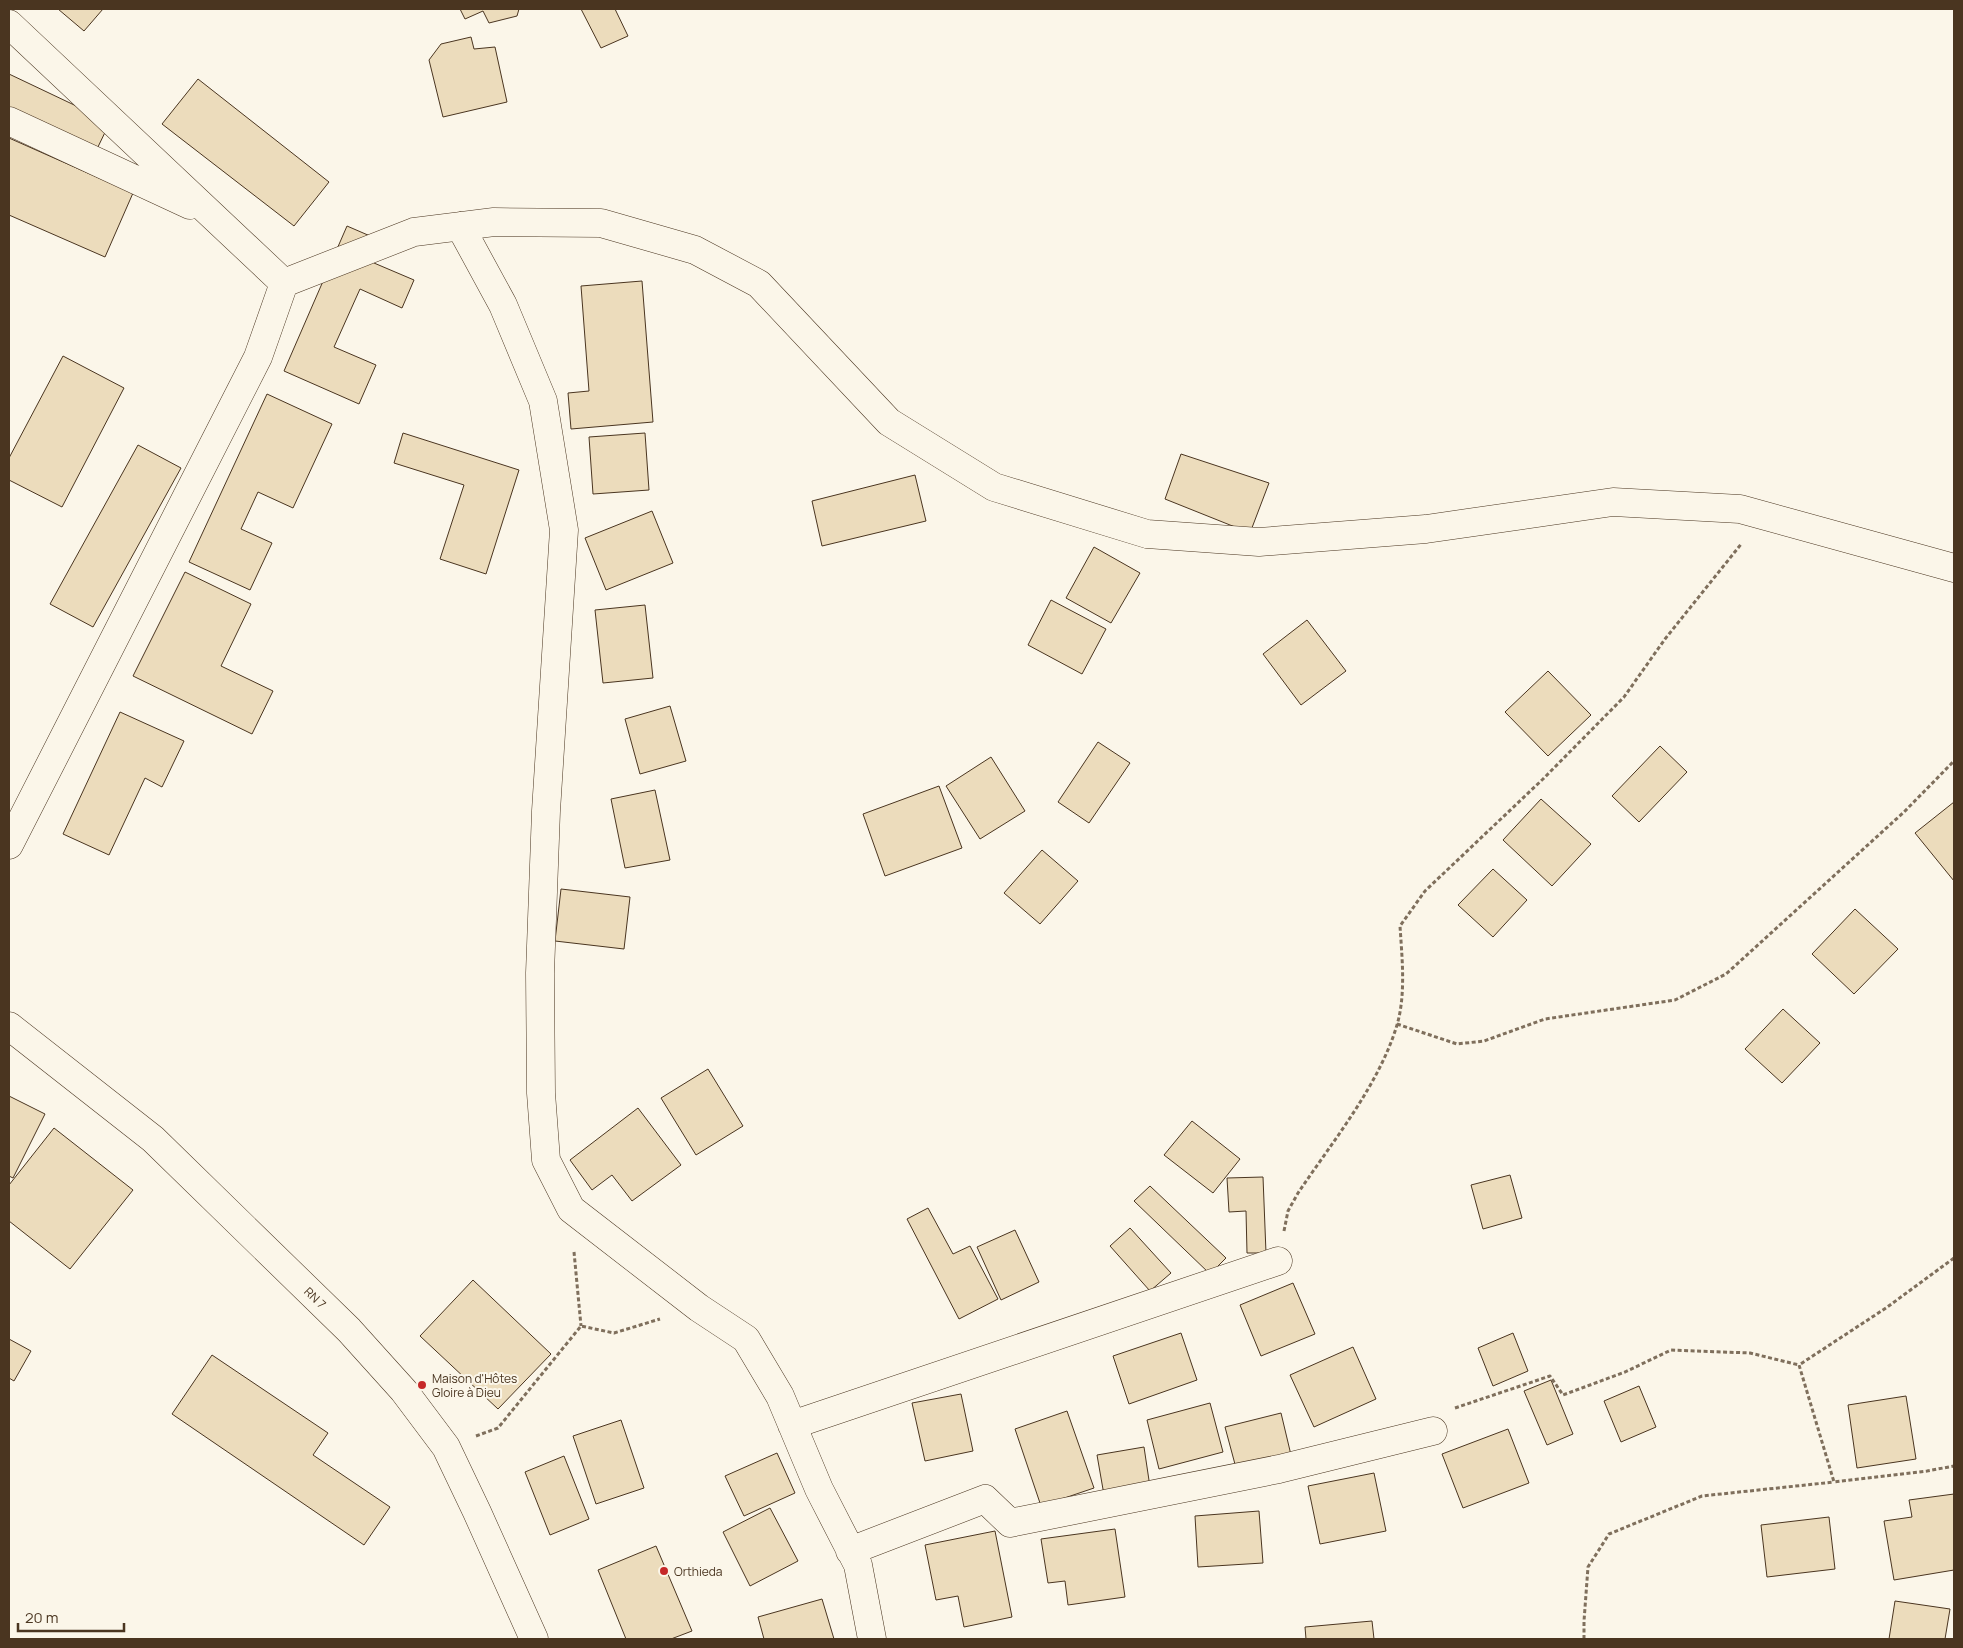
<svg xmlns="http://www.w3.org/2000/svg" width="1963" height="1648" viewBox="0 0 1963 1648" font-family="Manrope,sans-serif">
<style>
.building{fill:#ecdcbc;stroke:#4a3520}
.lines{fill:none;stroke-linecap:round;stroke-linejoin:round}
.minor-casing{stroke:#4a3520;stroke-width:29}
.primary-casing{stroke:#4a3520;stroke-width:29}
.path{stroke:#7f6f5c;stroke-width:3;stroke-dasharray:4 2.5;stroke-linecap:butt}
.minor{stroke:#fbf6e9;stroke-width:28}
.primary{stroke:#fbf6e9;stroke-width:28}
.poi-dot{fill:#c62828;stroke:#fbf6e9;stroke-width:2}
.labels{text-anchor:middle;dominant-baseline:central;stroke-width:4;stroke-linejoin:round;paint-order:stroke}
.street-label{font-size:12px;fill:#4a3520;stroke:#fbf6e9}
.poi-label{font-size:12px;fill:#4a3520;stroke:#fbf6e9;text-anchor:start}
</style>
<rect width="100%" height="100%" fill="#fbf6e9"/>
<path class="building" d="M58,9h45l-19,22z
M460,9h59l-2,7 -28,7 -6,-12 -18,8z
M581,9h34l13,27 -27,12z
M471,37l3,12 21,-2 12,55 -64,15 -14,-57 12,-16z
M9,74l101,48 -14,29 -87,-41z
M198,79l131,103 -35,44 -132,-102z
M9,138l124,55 -28,64 -96,-42z
M347,226l37,16 -10,21 40,17 -12,28 -42,-19 -26,58 42,18 -17,39 -75,-33z
M642,281l11,141 -82,7 -3,-36 21,-2 -8,-105z
M63,356l61,32 -62,119 -53,-27v-22z
M267,394l65,30 -39,84 -35,-16 -17,37 31,14 -22,47 -61,-28z
M403,433l116,37 -33,104 -46,-15 24,-74 -70,-22z
M645,433l4,57 -56,4 -4,-57z
M138,445l43,23 -88,159 -43,-23z
M1181,454l88,29 -19,50 -85,-34z
M915,475l11,46 -104,25 -10,-45z
M652,511l21,52 -67,27 -21,-52z
M1094,547l46,26 -29,50 -45,-25z
M185,572l66,32 -30,62 52,25 -21,43 -119,-58z
M1051,600l55,29 -24,45 -54,-29z
M645,605l8,73 -50,5 -8,-73z
M1307,620l39,51 -45,34 -38,-51z
M1548,671l43,44 -43,41 -43,-44z
M670,706l16,55 -46,13 -15,-55z
M120,712l64,29 -22,46 -17,-9 -36,77 -46,-21z
M1098,742l32,21 -41,60 -31,-21z
M1660,746l27,26 -48,50 -27,-26z
M991,757l34,54 -45,28 -34,-53z
M939,786l23,62 -77,28 -22,-62z
M655,790l15,70 -45,8 -14,-69z
M1541,799l50,45 -39,42 -49,-46z
M1954,802v79l-39,-48z
M1042,850l36,31 -38,43 -36,-31z
M1493,869l34,31 -34,37 -35,-32z
M561,889l69,8 -6,52 -69,-8z
M1855,909l43,40 -44,45 -42,-40z
M1783,1009l37,34 -38,40 -37,-34z
M708,1069l35,57 -47,29 -35,-57z
M9,1096l36,18 -32,64 -4,-2z
M638,1108l43,57 -49,36 -20,-26 -20,15 -22,-30z
M1192,1121l48,38 -27,34 -49,-38z
M54,1128l79,62 -63,79 -61,-48v-36z
M1510,1175l12,43 -39,11 -12,-44z
M1263,1177l3,76h-19l-1,-42 -17,1 -2,-34z
M1150,1186l76,72 -16,16 -76,-73z
M928,1208l25,46 17,-8 28,53 -39,20 -52,-100z
M1130,1228l41,45 -21,18 -40,-45z
M1015,1230l24,52 -38,18 -24,-53z
M473,1280l78,74 -53,55 -78,-73z
M1293,1283l22,51 -54,22 -21,-51z
M1181,1333l16,47 -68,24 -16,-48z
M1513,1333l15,38 -35,15 -15,-38z
M9,1339l22,12 -17,30 -5,-3z
M1353,1347l23,52 -62,28 -24,-52z
M212,1355l116,78 -15,22 77,52 -26,38 -192,-131z
M1551,1380l22,54 -26,11 -23,-54z
M1639,1386l17,41 -35,15 -17,-41z
M961,1394l12,57 -48,10 -13,-58z
M1906,1396l10,63 -59,9 -9,-63z
M1210,1403l13,49 -64,17 -12,-49z
M1067,1411l27,77 -53,18 -26,-77z
M1281,1413l10,42 -55,13 -11,-41z
M621,1420l23,68 -48,16 -23,-68z
M1508,1429l21,54 -66,25 -21,-54z
M1144,1447l6,40 -46,8 -7,-40z
M777,1453l18,40 -51,23 -19,-40z
M564,1456l25,63 -39,16 -25,-63z
M1374,1473l12,58 -66,13 -12,-58z
M1954,1494v76l-60,10 -10,-59 28,-4 -3,-17z
M770,1508l28,53 -48,25 -27,-54z
M1259,1511l4,52 -65,4 -3,-51z
M1829,1517l6,52 -68,8 -6,-52z
M1115,1529l10,68 -57,8 -3,-24 -17,2 -7,-44z
M995,1531l17,86 -48,10 -6,-31 -22,4 -11,-55z
M656,1546l36,85 -21,8h-45l-28,-69z
M822,1599l12,40h-70l-6,-22z
M1895,1601l55,8 -5,30h-56z
M1372,1621l2,18h-68l-1,-12z"/>
<g class="lines">
<g class="minor-casing">
<path id="minor" d="M9,24l275,259 -26,74 -249,488
M9,121l181,84
M460,226l43,79 40,96 21,129 -18,281 -6,162 1,120 5,67 25,49 128,99 47,31 34,57 39,93 39,76 14,74
M284,283l130,-51 80,-10 107,1 94,27 64,34 130,138 105,65 153,47 112,8 167,-13 187,-27 127,7 214,59
M792,1425l486,-164
M850,1551l135,-52 25,24 269,-54 154,-38"/>
</g>
<g class="primary-casing">
<g id="primary">
<path id="s1" d="M9,1026l144,113 196,191 55,61 42,56 31,65 57,127"/>
</g>
</g>
<path class="path" d="M1397,1024l60,20 27,-3 61,-22 130,-19 51,-26 178,-162 50,-51
M1284,1231l4,-20 10,-18c35,-52 81,-108 99,-168 9,-31 5,-67 3,-99l25,-35 118,-112 81,-82 41,-58 77,-96
M574,1252l7,74
M1954,1258l-68,50 -87,57 35,117 93,-11 27,-5
M1455,1408l95,-32 13,19 62,-23 46,-22 79,3 49,12
M476,1436l22,-8 83,-102 33,7 46,-14
M1584,1639v-18l4,-54 21,-33 93,-38 132,-14"/>
<use href="#minor" class="minor"/>
<use href="#primary" class="primary"/>
</g>
<g class="poi-dot">
<circle cx="422" cy="1385" r="5"/>
<circle cx="664" cy="1571" r="5"/>
</g>
<g class="labels">
<g class="street-label">
<text stroke="none"><textPath href="#s1" startOffset="410">RN 7</textPath></text>
</g>
<g class="poi-label">
<text x="432" y="1378">Maison d'Hôtes<tspan x="432" dy="14">Gloire à Dieu</tspan></text>
<text x="674" y="1571">Orthieda</text>
</g>
</g>
<rect width="1963" height="1648" fill="none" stroke="#4a3520" stroke-width="20"/>
<path d="M18 1623v8h106v-8" fill="none" stroke="#4a3520" stroke-width="2.5"/>
<text x="25" y="1623" font-size="15" fill="#4a3520" stroke="#fbf6e9" stroke-width="4" paint-order="stroke">20 m</text>
</svg>
